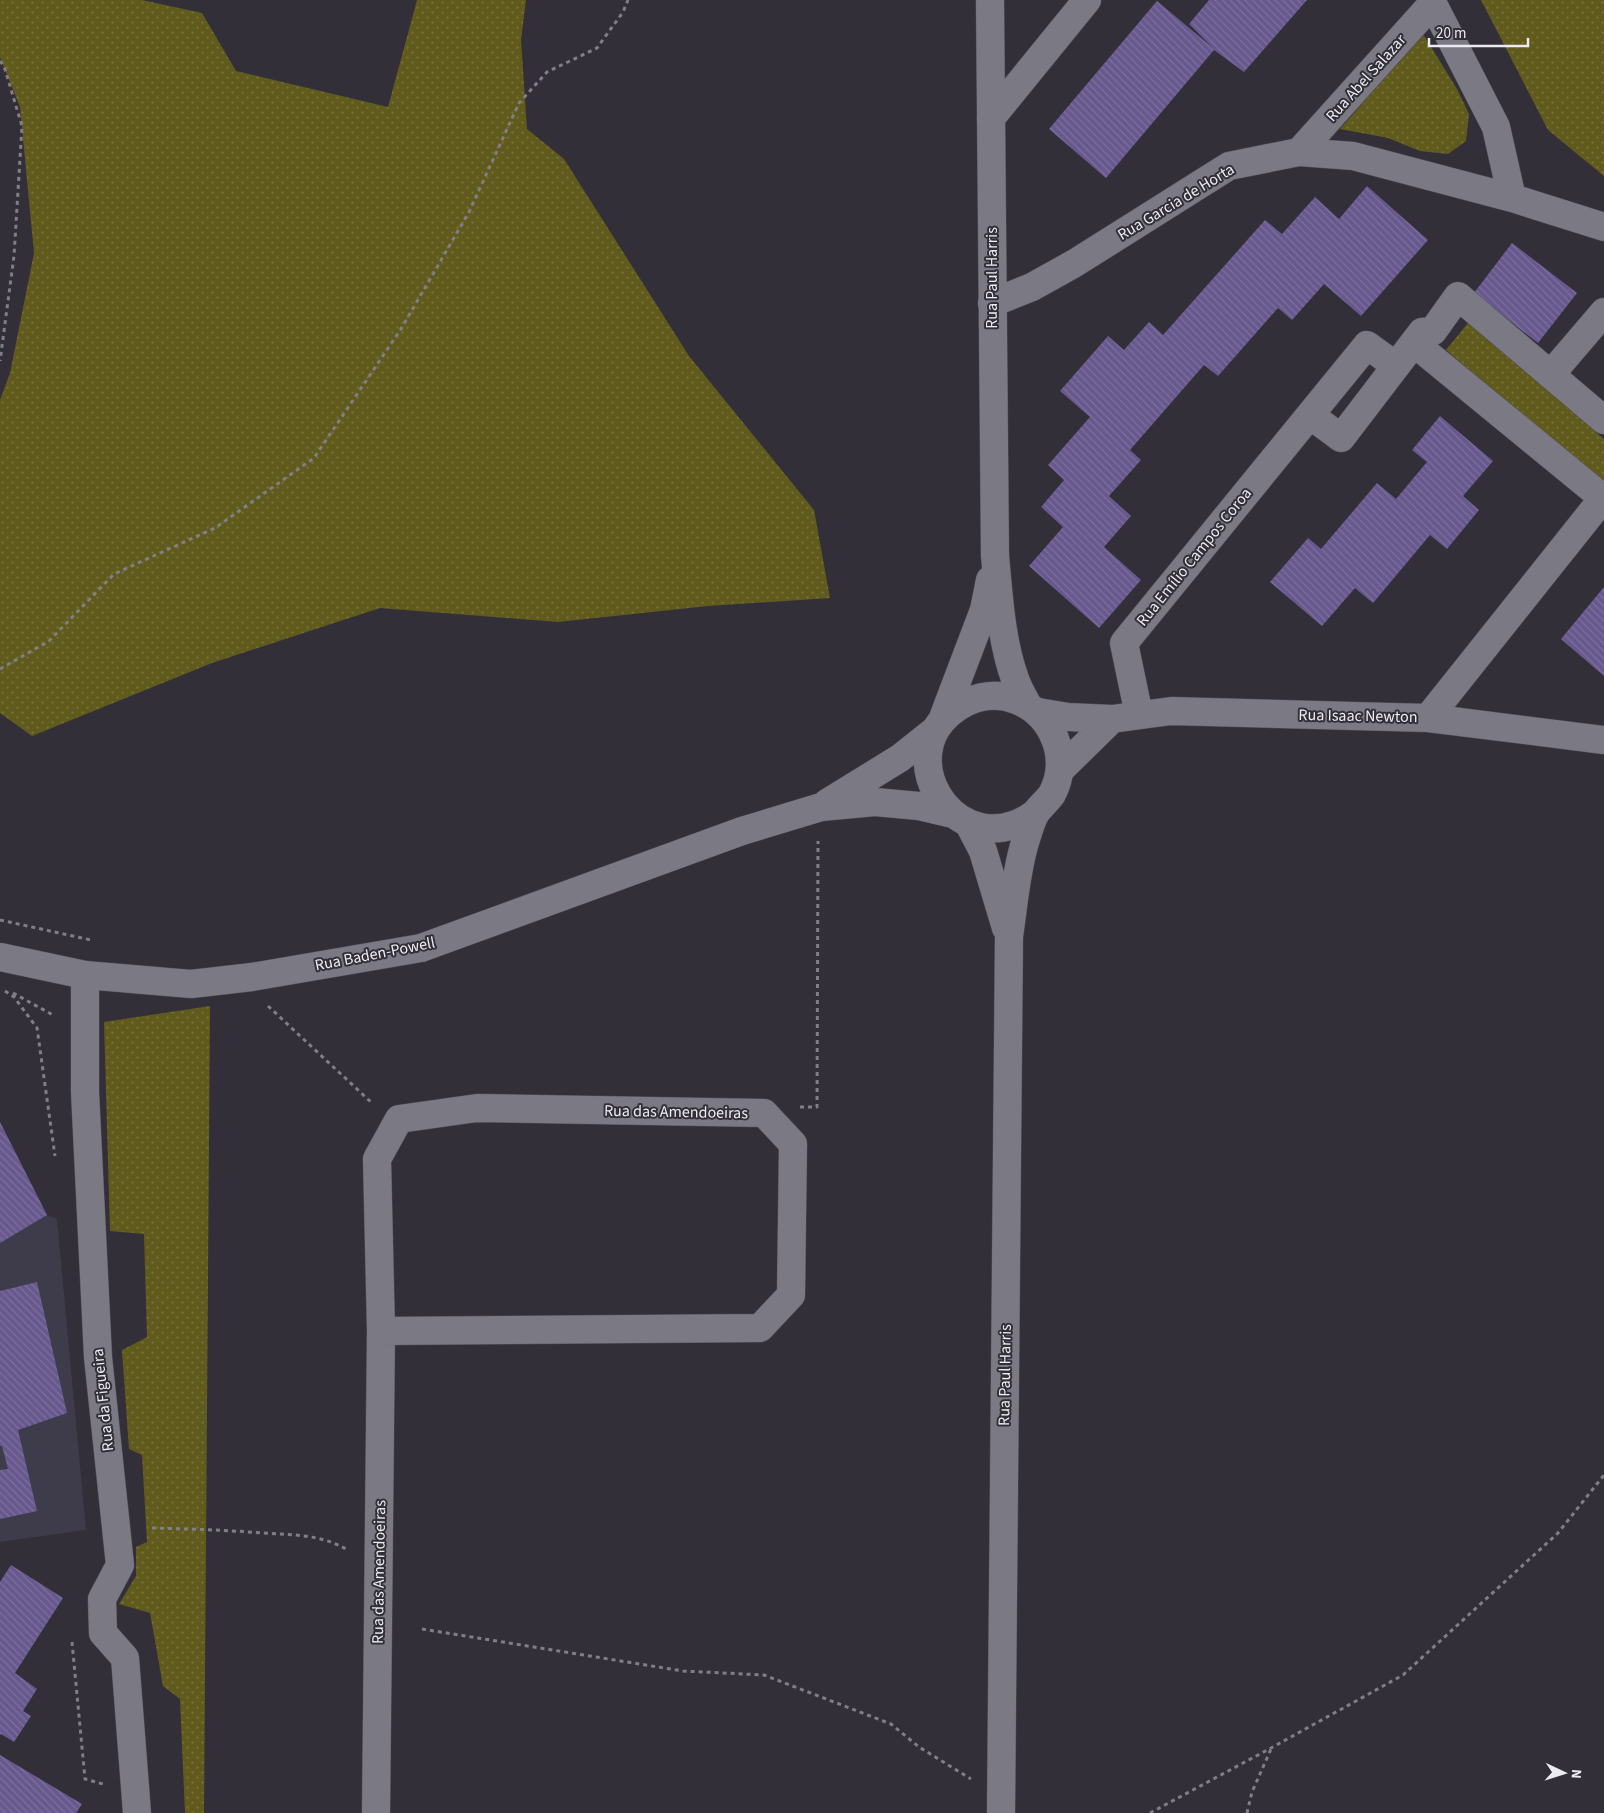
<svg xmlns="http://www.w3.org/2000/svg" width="1604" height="1813" viewBox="0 0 1604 1813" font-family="'Source Sans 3',sans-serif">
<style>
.built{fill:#3e3b4a}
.grass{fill:url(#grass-dots)}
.building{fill:url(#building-back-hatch)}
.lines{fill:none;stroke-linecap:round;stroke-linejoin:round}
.minor-casing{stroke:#514e56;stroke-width:29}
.tertiary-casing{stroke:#514e56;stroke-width:29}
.path{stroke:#807e86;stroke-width:3;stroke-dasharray:4 4;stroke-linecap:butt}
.minor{stroke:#7b7984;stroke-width:28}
.tertiary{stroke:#7b7984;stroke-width:28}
.labels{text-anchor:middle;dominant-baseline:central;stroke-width:4;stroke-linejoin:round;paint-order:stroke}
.street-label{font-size:16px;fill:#ecebf1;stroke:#322f39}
</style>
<defs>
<pattern id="grass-dots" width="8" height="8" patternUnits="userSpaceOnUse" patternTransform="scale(1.25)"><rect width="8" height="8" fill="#605b1c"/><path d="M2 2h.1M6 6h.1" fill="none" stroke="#77733d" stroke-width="1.8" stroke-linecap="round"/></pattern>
<pattern id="building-back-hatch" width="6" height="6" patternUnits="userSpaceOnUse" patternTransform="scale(1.25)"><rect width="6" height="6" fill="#67588e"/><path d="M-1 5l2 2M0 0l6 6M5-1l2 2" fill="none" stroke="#7d709e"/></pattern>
</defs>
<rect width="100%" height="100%" fill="#322f39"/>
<path class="built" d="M0,1122l47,93 10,4 29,311 -86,12z"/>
<path class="grass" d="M0,0h142l60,13 34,58 152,36 29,-107h109l-5,40 6,89 37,30 125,197 125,154 16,88 -122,8 -150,16 -178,-14 -168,55 -180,73 -32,-23v-313l10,-27 24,-120 -14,-146 -20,-50z
M1481,0h123v176l-56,-46z
M1423,34l34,55 12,25 -3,27 -18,13 -28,-3 -32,-13 -48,-9z
M1468,323l136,116v41l-3,3 -155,-133z
M210,1006l-6,807h-19l-5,-114 -17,-13 -13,-73 -31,-9 17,-28v-29l11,-5 -5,-87 -13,-6 -7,-99 25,-13 -3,-103 -34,-3 -6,-209z"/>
<path class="building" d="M1209,0h98l-63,72 -30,-22 -108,128 -57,-49 108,-128 56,47 -24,-24z
M1367,186l61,54 -67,76 -37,-32 -32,36 -14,-12 -60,68 -14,-11 -74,85 11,10 -32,36 22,20 -27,31 37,33 -42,48 -70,-62 34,-39 -22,-20 23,-27 -16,-15 42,-48 -30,-26 48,-55 16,14 25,-28 14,13 102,-115 17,14 33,-37 24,22z
M1512,243l65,50 -39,50 -64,-50z
M1440,416l53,45 -30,35 16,14 -32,39 -17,-14 -57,68 -18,-15 -33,38 -52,-44 38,-44 13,11 56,-66 19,16 31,-37 -15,-12z
M1604,587v89l-43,-37z
M0,1122l47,93 -47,28z
M37,1282l30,131 -49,17 19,81 -37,8v-49l8,-1 -6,-23h-2v-155z
M11,1565l52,33 -48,75 22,16 -14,22 8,5 -17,26 -13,-8 -1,1v-153z
M0,1755l82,49 -6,9h-76z"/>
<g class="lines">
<g class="minor-casing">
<path id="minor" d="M1431,0l65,127 16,71
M991,118l96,-118
M1299,152l134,-149
M992,303l40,-16 43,-24 154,-97 70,-14 54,4 159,42 92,29
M1414,343l189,155
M1551,374l53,-62
M1310,415l31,23 81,-106 11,-1 25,-35 146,124
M1038,712l30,5 44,2 59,-8 257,7 176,22
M1139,715l-15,-72 243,-298 29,21
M1428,718l176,-221
M1060,770l52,-51
M85,975v117l13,265 22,208 -18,34 1,34 22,25 12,155
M376,1813l5,-482 -4,-172 22,-40 78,-11 287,5 29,31 -2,151 -31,33 -379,3"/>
</g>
<g class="tertiary-casing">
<path id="tertiary" d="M990,0l5,556c4,41 6,84 20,123 3,9 8,17 12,25
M943,718l41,-108 6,-30
M827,803l73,-45 34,-27
M969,824l14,27 23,77
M0,957l85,18 106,9 61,-7 169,-29 321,-117 79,-24 54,-5 44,4 34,8
M1001,1813l8,-877c5,-32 7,-66 17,-97 3,-9 6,-21 11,-28 5,-6 11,-11 15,-17 19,-36 1,-80 -36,-94 -23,-9 -47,-3 -66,13 -54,45 -1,136 66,111 7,-2 13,-7 20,-11"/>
</g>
<path class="path" d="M0,61l4,5 18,60 -8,130 -14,105
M0,669l49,-28 65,-67 101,-46 99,-70 87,-129 68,-117 50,-109 28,-31 50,-24 26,-36 5,-12
M0,920l91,20
M5,991l9,6 23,31 18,128
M13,993l40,22
M268,1006l105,98
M800,1107h17l1,-266
M152,1528c37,1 74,2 111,5 30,2 57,1 85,17
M422,1629l261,42 81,4 127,49 28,23 52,32
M72,1642l13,137 18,5
M1150,1813l121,-65 132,-73 155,-142 46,-58
M1247,1813l5,-21 19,-43"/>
<use href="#minor" class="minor"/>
<use href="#tertiary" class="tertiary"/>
</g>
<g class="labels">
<g class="street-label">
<text transform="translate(1366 78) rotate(-48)">Rua Abel Salazar</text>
<text transform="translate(1176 202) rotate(-31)">Rua Garcia de Horta</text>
<text transform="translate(992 278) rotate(-90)">Rua Paul Harris</text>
<text transform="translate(1194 557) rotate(-51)">Rua Emílio Campos Coroa</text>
<text transform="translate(1358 716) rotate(1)">Rua Isaac Newton</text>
<text transform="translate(375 954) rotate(-11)">Rua Baden-Powell</text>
<text transform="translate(676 1112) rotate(1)">Rua das Amendoeiras</text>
<text transform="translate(1005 1375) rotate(-89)">Rua Paul Harris</text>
<text transform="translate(103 1400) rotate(-96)">Rua da Figueira</text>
<text transform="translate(379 1572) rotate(-89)">Rua das Amendoeiras</text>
</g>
</g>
<g transform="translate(1564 1773) rotate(94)" stroke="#322f39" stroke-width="4" paint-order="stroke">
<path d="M0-4L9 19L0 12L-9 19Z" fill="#ecebf1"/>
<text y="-8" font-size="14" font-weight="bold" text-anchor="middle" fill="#ecebf1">N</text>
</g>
<path d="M1429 38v8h99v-8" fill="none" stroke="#ecebf1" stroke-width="2.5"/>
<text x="1436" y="38" font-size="15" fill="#ecebf1" stroke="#322f39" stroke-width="4" paint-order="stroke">20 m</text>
</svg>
